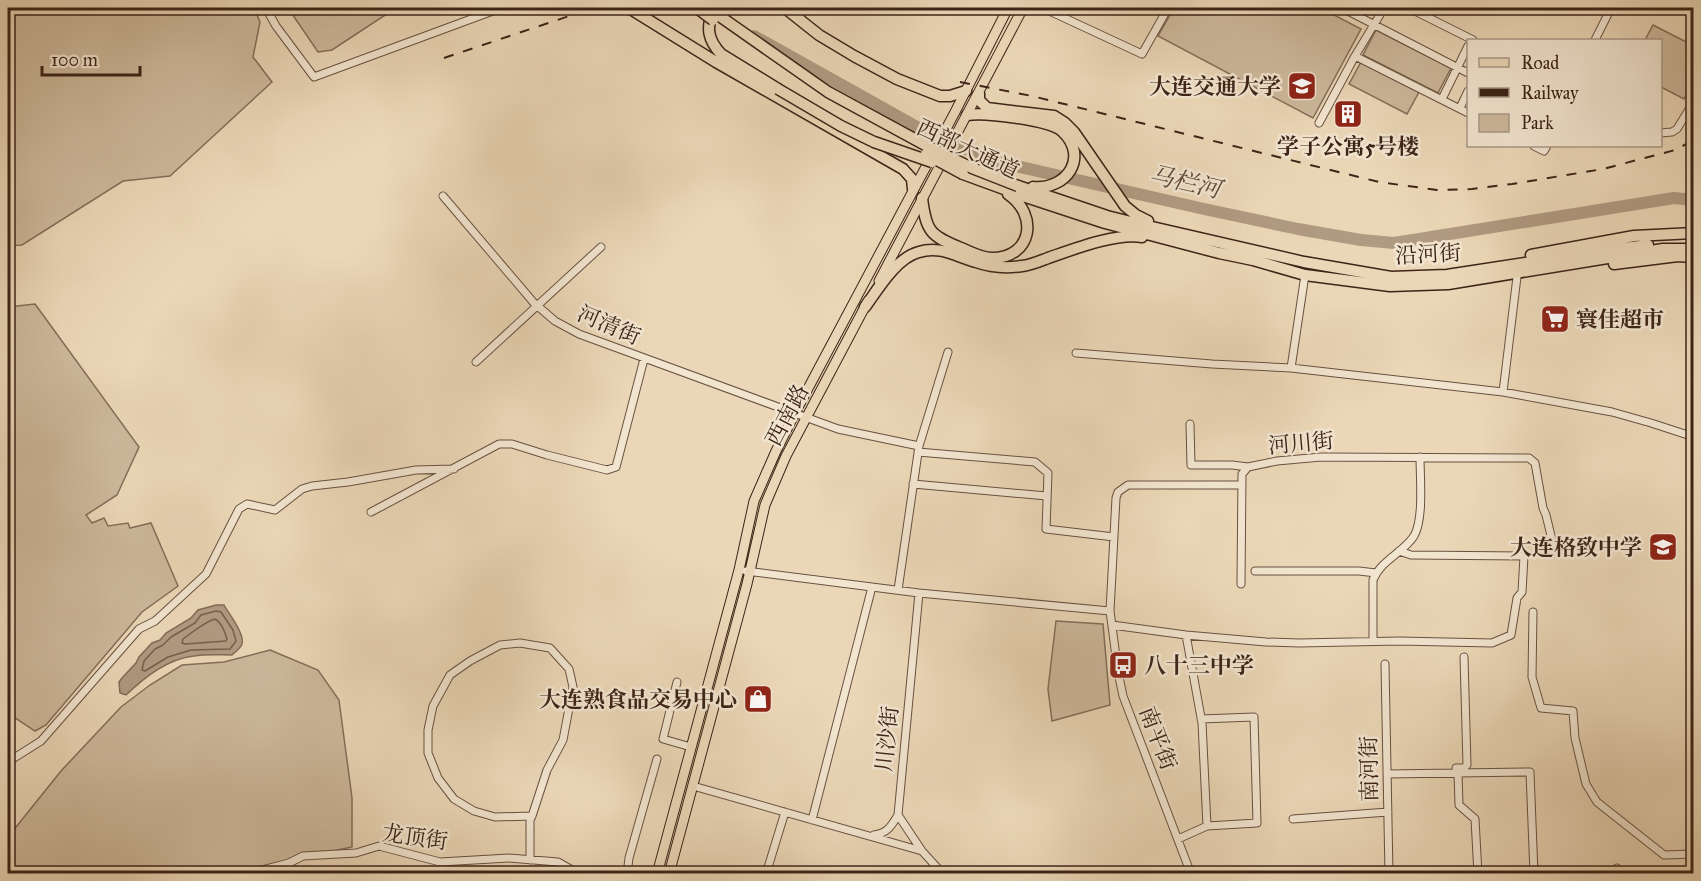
<svg xmlns="http://www.w3.org/2000/svg" width="1701" height="881" viewBox="0 0 1701 881" font-family="'IM FELL Great Primer','Noto Serif SC',serif">
<style>
.green{fill:#cdb99c;stroke:#846e5a;stroke-width:1.5}
.water{fill:#b09a81;stroke:#826b57;stroke-width:1.5}
.lines{fill:none;stroke-linecap:round;stroke-linejoin:round}
.shore{stroke:#765f4c;stroke-width:1.5}
.river{stroke:#b09a81;stroke-width:12}
.minor-casing{stroke:#685140;stroke-width:9}
.major-casing{stroke:#3c2418;stroke-width:11}
.highway-casing{stroke:#3c2418;stroke-width:13}
.minor{stroke:#f2e5d0;stroke-width:7}
.major{stroke:#ebd7b7;stroke-width:9}
.highway{stroke:#ebd7b7;stroke-width:10}
.rail{stroke:#3c2418;stroke-width:2;stroke-dasharray:10 10;stroke-linecap:butt}
.highway-bridge-casing{stroke:#3c2418;stroke-width:13;stroke-linecap:butt}
.highway-bridge{stroke:#ebd7b7;stroke-width:10}
.labels{text-anchor:middle;dominant-baseline:central;stroke-width:5;stroke-linejoin:round;paint-order:stroke}
.poi-label{font-size:22px;font-weight:bold;fill:#3c2418;stroke:#f2e5d0;text-anchor:end}
.street-label{font-size:22px;fill:#3c2418;stroke:#f2e5d0}
.water-label{font-size:24px;font-style:italic;fill:#5f4738;stroke:#f2e5d0}
</style>
<rect width="100%" height="100%" fill="#ebd7b7"/>
<filter id="stains"><feTurbulence type="fractalNoise" baseFrequency=".00333" numOctaves="4"/><feColorMatrix values="0 0 0 0 .2 0 0 0 0 .09 0 0 0 0 .02 0 0 0 .5 -.17"/></filter>
<radialGradient id="worn" r=".72"><stop offset=".6" stop-color="#630" stop-opacity="0"/><stop offset="1" stop-color="#630" stop-opacity=".3"/></radialGradient>
<path class="green" d="M8,8h246l6,14 -7,35 19,25 -102,94 -47,5 -101,64 -14,1z
M288,8h108l-64,42 -14,2z
M1174,8h147l40,21 -48,89 -155,-82z
M1653,25l37,19 3,-5v41l-9,19 -23,-12 -1,-47h-15z
M1376,30l75,38 -13,25 -75,-38z
M1361,62l58,30 -12,22 -58,-30z
M35,304l104,143 -22,48 -31,20 6,8 12,-5 4,8 20,-3 2,5 21,-5 27,63 -36,26 -96,113 -11,6 -27,-18v-406z
M1056,621l47,3 7,81 -58,16 -4,-32z
M270,650l48,20 21,30 13,98v49l-122,26 -222,1v-37l53,-66 60,-64 29,-22 32,-20 42,-3z"/>
<path class="water" d="M216,605h8c5,9 21,29 18,39 -2,5 -7,8 -10,11 -13,0 -26,-1 -38,1 -27,3 -49,21 -68,39l-6,-2 -1,-11 3,-4 14,-15 3,-6 13,-14 8,-3 6,-7 25,-15 7,-8z"/>
<g class="lines">
<path class="shore" d="M216,611l5,1 12,18 3,11 -6,8 -39,1 -23,7 -23,14 -3,-1 2,-9 11,-12 8,-4 8,-8 24,-14 6,-8z
M215,619c6,3 10,13 12,20l-1,2 -41,3 -3,-1 1,-4c10,-7 21,-17 32,-20z"/>
<path class="river" d="M754,36l170,95 70,30 210,48 94,20 63,11 33,3 280,-45 20,2"/>
<g class="minor-casing">
<path id="minor" d="M266,8l10,18 38,51 187,-69
M1043,8l99,46 26,-46
M1342,8l126,65
M1409,8l64,32
M1595,40l16,-32
M1355,56l113,57
M1442,99l26,-53
M1460,108l8,-17
M1319,123l36,-67 29,-48
M1660,133l12,-1 5,-3 17,-28
M1534,146l10,5 3,-5
M443,196l91,107 21,18 24,13 259,95 81,17
M1076,353l136,11 79,4 14,-93
M476,362l125,-115
M1291,368l212,24 109,20 39,11 43,14
M1503,392l14,-115
M1190,424l1,41h41l16,2
M918,452l117,10 13,11 -2,56 68,8
M913,484l134,12
M371,512l128,-68h13l35,11 60,15 9,-3 28,-108
M746,571l173,22 191,18
M1255,571h104l17,2
M1241,584l1,-110 6,-7 29,-6 44,-4 208,1 6,5 8,45 3,7 7,29
M898,590l21,-144 29,-94
M919,593l-21,222 24,36 21,23
M1533,612l-1,65 9,31 32,3 2,27 11,46 11,18 67,53 30,-1
M1112,625l74,10 80,7 33,1 100,-2 93,2 19,-8 6,-37 5,-6 2,-36 -113,-1 -12,-4
M1186,635l16,88 5,103
M1373,641v-61c8,-20 30,-27 41,-44 10,-17 6,-58 6,-79
M1385,664l4,210
M677,682l-14,57 28,8
M8,764l6,-6 27,-17 98,-112 16,-8 51,-47 33,-65 8,-5 28,6 27,-21 10,-3 36,-4 68,-12 38,-1
M1456,768h8l3,-3 -3,-108
M1458,773l1,32 16,14 3,55
M1387,774l143,-2 4,102
M693,786l229,65
M1293,819l95,-7
M812,820l60,-233
M874,835c13,-2 17,-8 24,-20
M1178,839l29,-13 50,-3 -3,-106 -53,2
M530,860v-40l2,-4 15,-46 16,-30 10,-53 -4,-18 -19,-21 -30,-5 -20,2 -30,16 -20,14 -17,31 -5,24v23l10,25 16,21 20,12 21,6 37,-1
M247,874l42,-11 14,-7 53,-3 23,-7 61,16 69,-4 49,4 21,12
M627,874l2,-16 28,-99
M766,874l19,-62
M1191,874l-68,-178 -5,-24 -8,-61 6,-113 2,-6 10,-7h113
M1616,874l1,-6"/>
</g>
<g class="major-casing">
<path id="major" d="M879,281l144,-273
M657,874l82,-304 15,-69 22,-50 19,-38 160,-301 53,-104
M669,874l78,-290 18,-79 21,-49 82,-155"/>
</g>
<g class="highway-casing">
<path id="highway" d="M629,8l87,54 187,107 9,10 1,10
M785,8l34,27 35,21 43,23 43,17h10l16,-5
M713,11c-7,17 -5,29 8,43l57,35
M979,94v6l8,8 67,8 11,7 9,9 51,74 11,9 12,6
M967,115c17,-3 83,5 95,16 27,25 6,59 -29,56
M963,174l63,23 79,26 114,30 34,7 52,15 85,11 58,-2 215,-35h31
M1018,186l89,30 32,8 165,38 87,15 56,-2 162,-25 39,-5
M922,198c4,33 8,38 39,50 10,4 20,10 31,10 40,0 47,-43 16,-64
M1531,255l103,-19 60,-3
M1614,264l64,-8 16,1
M865,307c13,-18 31,-49 54,-55 21,-7 38,5 57,10 14,5 32,6 46,4 9,-1 18,-5 26,-8 26,-9 67,-25 94,-21"/>
</g>
<use href="#minor" class="minor"/>
<use href="#major" class="major"/>
<use href="#highway" class="highway"/>
<path class="rail" d="M444,58l149,-50
M960,82l72,14 347,86 58,8 35,-1 40,-5 91,-15 72,-19 19,-10"/>
<g class="highway-bridge-casing">
<path id="highway-bridge" d="M697,8l16,12
M708,8l120,84 101,55 43,21 46,18
M778,89l63,37 33,16 58,20
M926,154l37,20"/>
</g>
<use href="#highway-bridge" class="highway-bridge"/>
</g>
<defs>
<g id="university-square" transform="scale(1.5)"><rect x="-9" y="-9" width="18" height="18" rx="4" fill="#8f2418" stroke="#f2e5d0"/><path d="M0-5L7-2L0 1L-7-2ZM-4 1L0 2.5L4 1V4Q0 6-4 4Z" fill="#fff"/></g>
<g id="building-square" transform="scale(1.5)"><rect x="-9" y="-9" width="18" height="18" rx="4" fill="#8f2418" stroke="#f2e5d0"/><path d="M-4-6H4V6H1V3H-1V6H-4ZM-2.5-4.3h1.7v1.8h-1.7ZM.8-4.3h1.7v1.8H.8ZM-2.5-1h1.7V.8h-1.7ZM.8-1h1.7V.8H.8Z" fill="#fff"/></g>
<g id="supermarket-square" transform="scale(1.5)"><rect x="-9" y="-9" width="18" height="18" rx="4" fill="#8f2418" stroke="#f2e5d0"/><path d="M-6-5.5h2.5l.6 2H6L4.5 2H-2.5L-4.4-4H-6ZM-1.5 3.2a1.3 1.3 0 1 0 .1 0ZM3 3.2a1.3 1.3 0 1 0 .1 0Z" fill="#fff"/></g>
<g id="school-square" transform="scale(1.5)"><rect x="-9" y="-9" width="18" height="18" rx="4" fill="#8f2418" stroke="#f2e5d0"/><path d="M0-5L7-2L0 1L-7-2ZM-4 1L0 2.5L4 1V4Q0 6-4 4Z" fill="#fff"/></g>
<g id="bus-square" transform="scale(1.5)"><rect x="-9" y="-9" width="18" height="18" rx="4" fill="#8f2418" stroke="#f2e5d0"/><path d="M-5-6H5V4H4V6H2V4H-2V6H-4V4H-5ZM-3.5-4V0h7V-4ZM-3.5 1.2v1.5H-2V1.2ZM2 1.2v1.5H3.5V1.2Z" fill="#fff"/></g>
<g id="shop-square" transform="scale(1.5)"><rect x="-9" y="-9" width="18" height="18" rx="4" fill="#8f2418" stroke="#f2e5d0"/><path d="M-5-2.5h2.3a2.7 3.5 0 0 1 5.4 0H5L5.5 6h-11ZM-1.5-2.5h3a1.5 2.3 0 0 0-3 0Z" fill="#fff"/></g>
</defs>
<g fill-rule="evenodd">
<use href="#university-square" x="1302" y="86"/>
<use href="#building-square" x="1348" y="114"/>
<use href="#supermarket-square" x="1555" y="319"/>
<use href="#school-square" x="1663" y="547"/>
<use href="#bus-square" x="1123" y="665"/>
<use href="#shop-square" x="758" y="699"/>
</g>
<g class="labels">
<g class="poi-label">
<text x="1281" y="86">大连交通大学</text>
<text x="1348" y="146" text-anchor="middle">学子公寓5号楼</text>
<text x="1576" y="319" text-anchor="start">寰佳超市</text>
<text x="1642" y="547">大连格致中学</text>
<text x="1144" y="665" text-anchor="start">八十三中学</text>
<text x="737" y="699">大连熟食品交易中心</text>
</g>
<g class="street-label">
<text transform="translate(968 149) rotate(25)">西部大通道</text>
<text transform="translate(1428 254) rotate(-3)">沿河街</text>
<text transform="translate(609 325) rotate(23)">河清街</text>
<text transform="translate(787 415) rotate(-62)">西南路</text>
<text transform="translate(1301 443) rotate(-5)">河川街</text>
<text transform="translate(1158 738) rotate(69)">南平街</text>
<text transform="translate(887 739) rotate(-84)">川沙街</text>
<text transform="translate(1369 769) rotate(-91)">南河街</text>
<text transform="translate(415 837) rotate(8)">龙顶街</text>
</g>
<g class="water-label">
<text transform="translate(1185 182) rotate(13)">马栏河</text>
</g>
</g>
<rect width="1701" height="881" fill="none" stroke="#ebd7b7" stroke-width="30"/>
<rect x="9" y="9" width="1683" height="863" fill="none" stroke="#3c2418" stroke-width="3"/>
<rect x="15" y="15" width="1671" height="851" fill="none" stroke="#3c2418" stroke-width="1.5"/>
<rect x="1467" y="39" width="195" height="108" fill="#f2e5d0" stroke="#a99886" stroke-width="1.5"/>
<rect x="1479" y="58" width="30" height="9" fill="#ebd7b7" stroke="#a99886" stroke-width="1.5"/>
<text x="1521" y="69" font-size="18" fill="#3c2418">Road</text>
<rect x="1479" y="88" width="30" height="9" fill="#3c2418" stroke="#a99886" stroke-width="1.5"/>
<text x="1521" y="99" font-size="18" fill="#3c2418">Railway</text>
<rect x="1479" y="114" width="30" height="18" fill="#cdb99c" stroke="#a99886" stroke-width="1.5"/>
<text x="1521" y="129" font-size="18" fill="#3c2418">Park</text>
<path d="M42 66v9h98v-9" fill="none" stroke="#3c2418" stroke-width="3"/>
<text x="51" y="66" font-size="18" fill="#3c2418" stroke="#f2e5d0" stroke-width="4.5" paint-order="stroke">100 m</text>
<rect width="100%" height="100%" filter="url(#stains)"/>
<rect width="100%" height="100%" fill="url(#worn)"/>
</svg>
